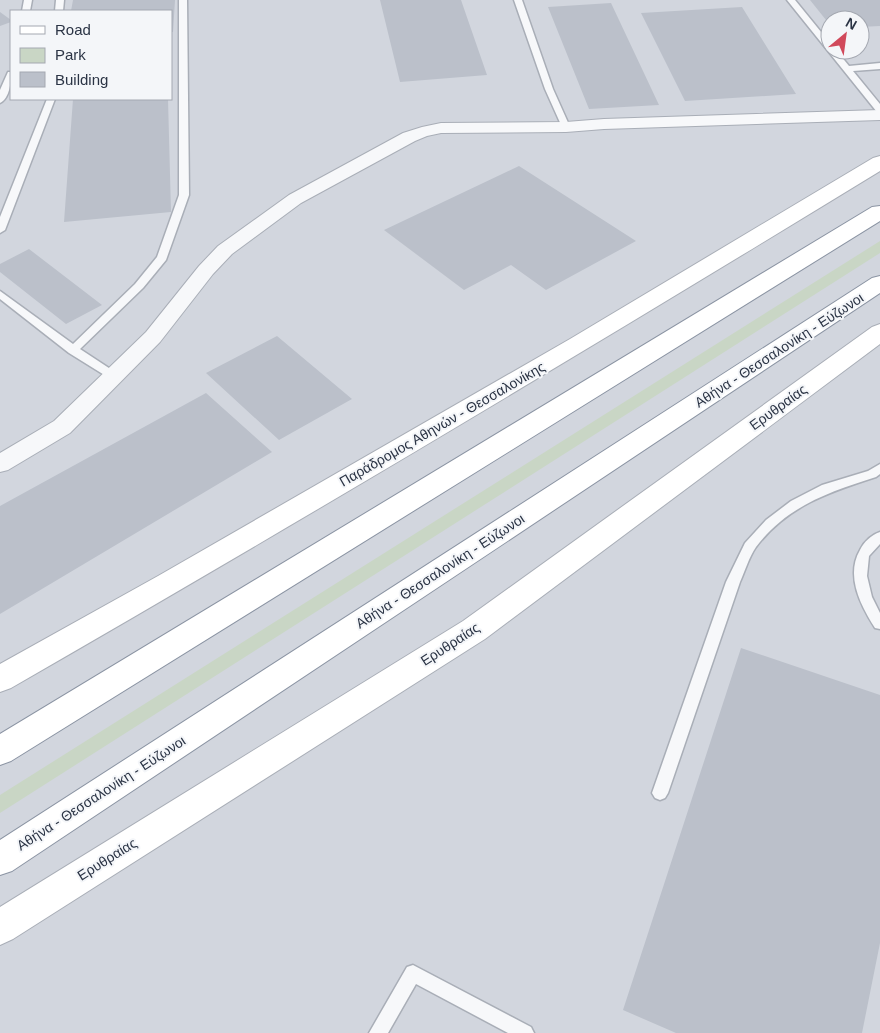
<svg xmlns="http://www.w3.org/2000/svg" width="880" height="1033" viewBox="0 0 880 1033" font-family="Arial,sans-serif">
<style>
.built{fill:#d2d6de;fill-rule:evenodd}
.green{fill:#c9d6c5}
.building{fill:#bbc0ca}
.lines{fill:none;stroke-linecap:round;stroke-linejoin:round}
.lane-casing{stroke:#a9aeb7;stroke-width:3}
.street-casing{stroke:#a9aeb7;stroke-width:2}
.secondary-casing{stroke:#a9aeb7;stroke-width:2}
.highway-casing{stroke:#8b94a3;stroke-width:2}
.lane{fill:#f7f8fa;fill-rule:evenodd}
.street{fill:#f7f8fa;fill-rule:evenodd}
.secondary{fill:#fff;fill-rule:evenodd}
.highway{fill:#fff;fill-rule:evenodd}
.labels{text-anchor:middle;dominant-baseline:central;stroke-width:4;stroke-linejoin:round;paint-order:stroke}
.street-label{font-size:14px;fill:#2b3445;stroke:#f4f6f9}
</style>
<rect width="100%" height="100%" fill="#e4e7ec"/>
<path class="built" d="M0,0h880v1033h-880zM11,11h160v88h-160zM830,20h30v30h-30z"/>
<path class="green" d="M880,241v12l-880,560v-18z"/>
<path class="building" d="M73,0h102l-2,32h-2v-21h-100z
M380,0h81l26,75 -87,7z
M810,0h70v26l-20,1v-7h-30v5z
M611,3l48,102 -70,4 -41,-102z
M742,7l54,87 -111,7 -44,-88z
M0,12l11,8v2l-11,4z
M73,99h95l3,113 -107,10z
M519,166l117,75 -90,49 -35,-25 -47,25 -80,-60z
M29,249l73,56 -36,19 -66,-52v-8z
M277,336l75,63 -73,41 -73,-67z
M206,393l66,59 -272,162v-108z
M741,648l139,47v248l-18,90h-186l-53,-23z"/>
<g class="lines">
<g class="lane-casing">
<path id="lane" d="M24,0h8l-2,11h-8z
M56,0h8l-1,11h-8z
M179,0h8l2,195 -23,65 -23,28 -63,61 38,25 2,3 -2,3 -4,1 -45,-28 -69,-54v-8l73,53 62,-60 22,-27 22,-62z
M514,0h8l31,89 17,38 -1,2h-6l-1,-2 -17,-38z
M787,0h8l35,43v7h6l13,16 31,-3v6l-27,2 27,33v9l-3,-1z
M8,72h3c0,10 -1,26 -11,31v-13z
M47,99h8l-50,131 -5,3v-16z
M880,464v10l-4,3c-47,15 -89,29 -120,70 -7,10 -11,24 -16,35l-72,211 -3,5 -5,2 -5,-2 -3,-5 74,-211 19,-39 21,-23 25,-19 31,-16 46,-14z
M880,532v12l-11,12 -2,20 5,21 8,16v16l-5,-1c-14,-22 -30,-52 -15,-78 4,-8 11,-15 20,-18z
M413,965l118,62 3,6h-26l-92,-49 -28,49h-19l38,-66z"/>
</g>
<g class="street-casing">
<path id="street" d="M880,110v10l-276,9 -38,3 -125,1 -14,3 -12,5 -114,62 -69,51 -19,20 -53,68 -90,91 -62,37 -8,2v-19l54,-32 92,-89 53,-66 19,-20 71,-51 114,-62 19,-6 19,-4 125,-1 38,-3z"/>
</g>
<g class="secondary-casing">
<path id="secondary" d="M880,156v15c-288,176 -577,349 -869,517l-11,4v-28l158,-88 412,-237 303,-181z
M880,324v20l-395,295 -472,300 -13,6v-38l463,-286 409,-294z"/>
</g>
<g class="highway-casing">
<path id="highway" d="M880,206v15l-869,540 -11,4v-31l872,-527z
M880,276v17l-868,578 -12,4v-35l872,-562z"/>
</g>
<use href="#lane" class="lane"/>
<use href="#street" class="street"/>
<use href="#secondary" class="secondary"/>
<use href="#highway" class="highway"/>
</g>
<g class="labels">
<g class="street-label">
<text transform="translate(779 350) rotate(-33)">Αθήνα - Θεσσαλονίκη - Εύζωνοι</text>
<text transform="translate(778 407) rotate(-36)">Ερυθραίας</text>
<text transform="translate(442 424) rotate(-30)">Παράδρομος Αθηνών - Θεσσαλονίκης</text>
<text transform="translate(440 571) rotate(-33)">Αθήνα - Θεσσαλονίκη - Εύζωνοι</text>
<text transform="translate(450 644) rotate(-33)">Ερυθραίας</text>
<text transform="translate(101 793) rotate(-33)">Αθήνα - Θεσσαλονίκη - Εύζωνοι</text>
<text transform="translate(107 859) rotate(-32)">Ερυθραίας</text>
</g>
</g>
<rect x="10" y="10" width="162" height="90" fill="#f4f6f9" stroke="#a4a8b1"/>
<rect x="20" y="26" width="25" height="8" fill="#ffffff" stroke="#a4a8b1"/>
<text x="55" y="35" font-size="15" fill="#2b3445">Road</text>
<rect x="20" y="48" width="25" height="15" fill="#c9d6c5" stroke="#a4a8b1"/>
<text x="55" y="60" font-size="15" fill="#2b3445">Park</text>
<rect x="20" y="72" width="25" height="15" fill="#bbc0ca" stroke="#a4a8b1"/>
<text x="55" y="85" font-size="15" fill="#2b3445">Building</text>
<g transform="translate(845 35) rotate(29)"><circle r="24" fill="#f4f6f9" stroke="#a4a8b1"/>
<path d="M0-4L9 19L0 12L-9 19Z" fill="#d1495b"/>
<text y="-8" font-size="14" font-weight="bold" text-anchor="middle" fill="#2b3445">N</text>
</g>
</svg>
